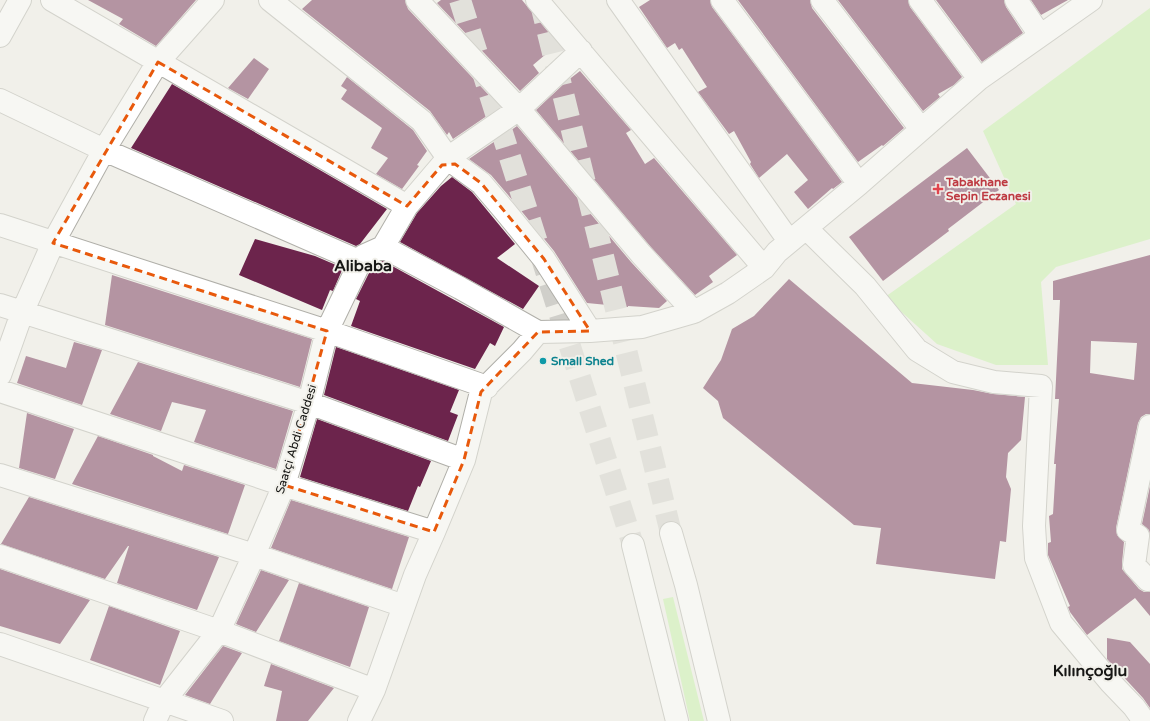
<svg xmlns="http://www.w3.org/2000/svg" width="1150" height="721" viewBox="0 0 1150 721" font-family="'Varela Round',sans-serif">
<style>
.green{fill:#c3f1a5}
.building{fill:#6c244c;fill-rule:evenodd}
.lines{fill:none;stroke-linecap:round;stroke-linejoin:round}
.major-tunnel{stroke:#d0cfca;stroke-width:22;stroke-dasharray:22 11;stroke-linecap:butt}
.minor-casing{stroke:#b0afa9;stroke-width:24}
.major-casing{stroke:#b0afa9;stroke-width:24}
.minor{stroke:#fff;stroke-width:22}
.major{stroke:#fff;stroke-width:22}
.marked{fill:none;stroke:#e8590c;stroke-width:3;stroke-dasharray:8 5;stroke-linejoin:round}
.health-dot{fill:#e0444e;stroke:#f1f0ea;stroke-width:1.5}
.culture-dot{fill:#0f9aa8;stroke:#f1f0ea;stroke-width:1.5}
.labels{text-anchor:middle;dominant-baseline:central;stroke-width:4;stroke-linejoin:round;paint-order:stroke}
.health-label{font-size:12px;font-weight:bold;fill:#be3a42;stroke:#f1f0ea;text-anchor:start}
.culture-label{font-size:12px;font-weight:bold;fill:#0d838f;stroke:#f1f0ea;text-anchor:start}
.street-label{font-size:12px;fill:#161614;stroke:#f1f0ea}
.district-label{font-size:16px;font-weight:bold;fill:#161614;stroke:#f1f0ea}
</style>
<rect width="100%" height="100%" fill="#f1f0ea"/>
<path class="green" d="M1150,8v231l-94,28 -15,15 7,83h-52l-59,-21 -52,-47 131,-93 -33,-73z
M673,597l31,124h-14l-27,-122z"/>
<path class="building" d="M88,0h108l-40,46 -37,-22 4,-5z
M312,0h93l3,9 92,98 -47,32 -4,-7 -2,3 -17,-24 -128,-102z
M441,0h81l36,44 -25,21 6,8 -19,18 -83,-88z
M650,0h60l2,7 130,175 -9,7 -1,-1 -24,21 -14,-17 14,-12 -21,-26 -28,24 -9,-14 1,-2 -17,-31 -5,3 -31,-42 9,-5 -25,-39 -3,2 -4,-7 -8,5 -28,-41z
M738,0h72l2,8 92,120 -21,18 -1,-1 -24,17z
M838,0h70l2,7 52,70 -8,8 -16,9 2,3 -17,14z
M936,0h68l2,7 17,26 -41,29z
M1031,0h37l-27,15z
M254,58l15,11 -21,30 -20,-11z
M580,71l51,59 -5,3 19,31 9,-6 83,97 -28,21 4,6 -18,13 -45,-49 -114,-136 31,-29z
M347,77l66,53 14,21 -10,14 2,1 -17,23 -26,-15 12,-16 -17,-10 11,-20 -41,-29 6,-9 -6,-4z
M172,84l215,125 -27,35 -4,2 -225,-98z
M517,126l114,136 36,39 -8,7 -31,-2v1l-41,-4 -33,-52 -40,-49 -23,-27 -22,-16z
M967,148l32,42 -51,39 1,2 -66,50 -34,-44z
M452,177l20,15 43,52 -18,14 42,28 -16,23 -123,-67 17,-29 24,-27z
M255,239l60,17 28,12 -10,23 -3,-1 -8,20 -83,-35z
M1150,255v159h-4l-5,3 -3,6 -22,105 1,7 7,7 -2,21v6l17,20 5,3h6v24l-15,-18 -48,37 -17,-23 -2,-5 2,-1 -22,-51v-12l3,-1 -2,-26 4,-2 3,-50h-2l5,-65h-4l5,-99h-7v-19zM1091,341l46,2 -3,37 -44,-7z
M383,261l121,66 -9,19 -5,-3 -15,26 -124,-43 9,-25 -4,-2 17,-34z
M112,275l200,64 -12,48 -195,-62z
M789,279l123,104 61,7 20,4 32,3 -4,43 -13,13 -2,24 5,12 -5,53 -6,-1 -5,38 -119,-15 5,-36 -27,-3 -131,-107 -5,-17 -15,-13 18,-28 11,-31 22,-13z
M74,342l28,8 -20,55 -65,-22 9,-27 40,12z
M336,347l123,43 -9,22 8,3 -10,26 -124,-46z
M138,362l155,49 -17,58 -82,-27 12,-32 -34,-8 -11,29 -51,-17z
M27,413l47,16 -19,50 -36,-11z
M317,419l114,42 -11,26 -2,-1 -10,25 -108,-34z
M98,436l55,19v1l29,15 2,-6 61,20 -17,49 -156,-50z
M1150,486v49l-1,-5 -7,-6z
M29,497l190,60 -22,53 -80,-27 12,-37h-1l-23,33 -104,-35z
M291,500l118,37 -17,52 -121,-41z
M0,569l90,31 -30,44 -60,-18z
M261,570l28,10 -33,52 -20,-8z
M299,583l70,24 -19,60 -71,-26z
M109,606l71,25 -20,54 -70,-25z
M1107,638l23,4 20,22v44l-7,-10 -36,-39z
M223,646l19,7 -32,51 -25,-9z
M271,664l63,24 -26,33h-32l6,-30 -18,-5z"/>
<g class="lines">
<path class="major-tunnel" d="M460,0l173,545
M540,0l131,533"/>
<g class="minor-casing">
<path id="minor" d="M52,0l355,206
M270,0l152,121 21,30
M417,0l102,109 122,145 53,58
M537,0l227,268
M618,0l171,241
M722,0l137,184
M822,0l99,129
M920,0l59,79
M1016,0l24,35
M0,36l20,-36
M0,100l104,50 257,112
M455,153l64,-44 62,-58
M455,164l26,19 23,27 40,49 46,72
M0,225l327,106 160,56
M806,228l59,58 52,64 36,22 41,10 47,4 -7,140 2,32 25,65 50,60 23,24 10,14
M383,247l77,41 78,44
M0,305l309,98 155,57
M0,375l22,-62 31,-70 51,-93 54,-88 55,-62
M0,391l284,94 150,47
M0,475l254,80 150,51
M0,556l219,75 155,59
M1148,580l-14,-15 4,-29 -10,-6 22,-104
M0,644l222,77
M155,721l9,-20 55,-70 35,-76 30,-70 25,-82 18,-72 36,-75 20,-9 24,-41 35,-41
M359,721l15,-31 41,-115 19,-43 30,-72 17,-68 41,-41 16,-19 52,-1 52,-4 52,-15 34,-19 36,-25 13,-16 82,-68 120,-105 112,-79"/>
</g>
<g class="major-casing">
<path id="major" d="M671,533l15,52 33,136
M633,545l44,176"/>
</g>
<use href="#minor" class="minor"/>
<use href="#major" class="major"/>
</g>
<path d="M0 0H1150V721H0ZM158,62l249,144 35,-41 13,-1 26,19 63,76 46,72 -52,1 -57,60 -17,68 -30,72 -150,-47 43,-154 -274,-88z" fill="#f1f0ea" fill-opacity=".55" fill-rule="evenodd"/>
<path class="marked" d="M158,62l249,144 35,-41 13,-1 26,19 63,76 46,72 -52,1 -57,60 -17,68 -30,72 -150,-47 43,-154 -274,-88z"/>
<path class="health-dot" d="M936 183h4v4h4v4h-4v4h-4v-4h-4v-4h4z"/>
<circle class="culture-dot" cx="543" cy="361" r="4"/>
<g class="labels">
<g class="health-label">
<text x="946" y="182">Tabakhane<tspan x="946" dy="14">Sepin Eczanesi</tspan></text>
</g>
<g class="culture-label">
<text x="551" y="361">Small Shed</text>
</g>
<g class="street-label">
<text transform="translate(296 439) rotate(-73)">Saatçi Abdi Caddesi</text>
</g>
<g class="district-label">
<text x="363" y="266">Alibaba</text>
<text x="1090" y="671">Kılınçoğlu</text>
</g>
</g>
</svg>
